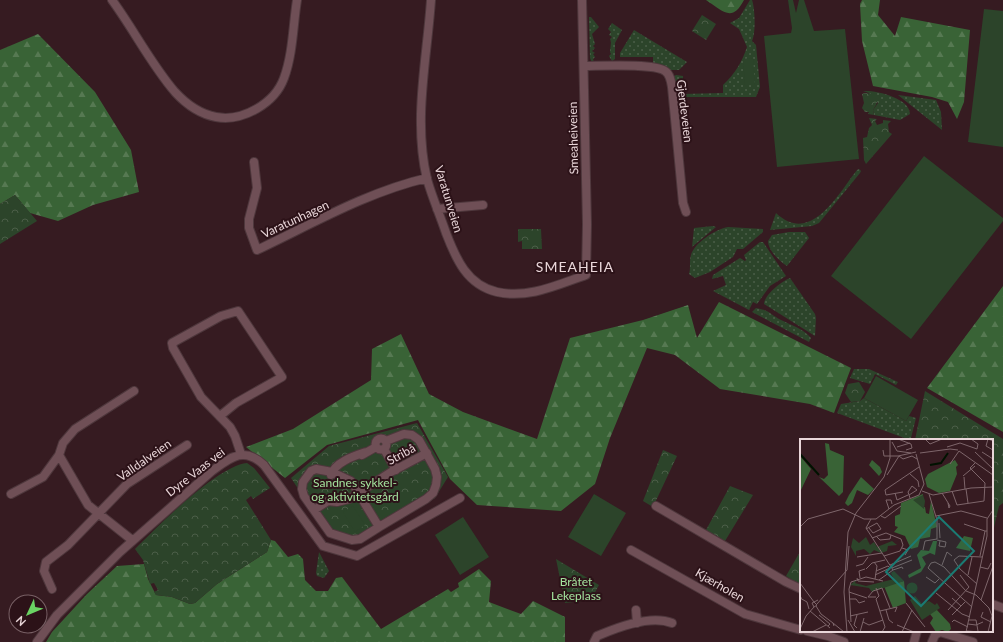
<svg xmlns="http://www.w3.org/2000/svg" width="1003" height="642" viewBox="0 0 1003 642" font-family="Lato,sans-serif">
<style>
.grass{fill:url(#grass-dots)}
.forest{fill:url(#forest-firs)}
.park{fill:url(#park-crowns)}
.pitch{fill:#2c442a}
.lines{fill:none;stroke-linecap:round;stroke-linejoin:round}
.minor-casing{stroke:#4e373c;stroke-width:10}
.minor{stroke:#6f4f56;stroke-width:8}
.labels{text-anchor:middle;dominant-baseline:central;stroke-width:4;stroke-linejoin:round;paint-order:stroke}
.street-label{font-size:12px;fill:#e9d6d9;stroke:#2c1218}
.park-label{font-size:12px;fill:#a3e39d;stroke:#2c1218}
.quarter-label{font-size:14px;letter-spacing:1px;fill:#e9d6d9;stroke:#2c1218}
.inset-river{fill:none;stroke:#001200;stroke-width:2}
.inset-road{fill:none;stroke:#7e666b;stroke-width:1}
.view{fill:#1a7b73;fill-opacity:0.15;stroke:#1a7b73;stroke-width:2}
.inset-edge{fill:none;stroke:#e9d6d9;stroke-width:2}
</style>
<defs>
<pattern id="grass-dots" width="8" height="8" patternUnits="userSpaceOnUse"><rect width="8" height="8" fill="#2c442a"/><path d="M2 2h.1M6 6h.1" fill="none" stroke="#4b5e48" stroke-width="1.8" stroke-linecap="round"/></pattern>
<pattern id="forest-firs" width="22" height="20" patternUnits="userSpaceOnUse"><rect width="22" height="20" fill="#396336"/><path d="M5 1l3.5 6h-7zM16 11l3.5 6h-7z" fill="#567952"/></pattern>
<pattern id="park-crowns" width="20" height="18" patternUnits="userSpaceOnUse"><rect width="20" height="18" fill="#2c442a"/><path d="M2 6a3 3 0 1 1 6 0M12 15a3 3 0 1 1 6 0" fill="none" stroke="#4b5e48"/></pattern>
</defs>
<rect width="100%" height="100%" fill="#361b21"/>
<path class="grass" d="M750,0h2c3,8 4,33 0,41l4,4 4,42 -4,10h-81l-2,-20 3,-2 7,1v18l40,-1v-8c12,-11 19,-23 24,-38l-8,-18 -9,-6 9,-5z
M589,17h2l8,10 -7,7 3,10 -2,2 2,2 -3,3 3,2 -2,1 2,3 -2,2 1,3 -2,1 -2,-5z
M612,23l10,7 -7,13v16l-3,2 -3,-5 2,-2 -1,-2 1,-10 -1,-3 2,-2 -3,-2 2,-3 -3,-3z
M634,30l53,32 -8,8h-10l-16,-5v-8h-33v-4z
M863,91c13,-1 47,7 47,23l-10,6 -26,-5 -1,-5 5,-7 -9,-10z
M898,95l38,5 5,12 1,18z
M859,169l2,2 -1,2 -41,50 -7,3 -42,4 6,-17c35,33 62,-19 81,-43z
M713,226l3,1 -24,20 2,-19z
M728,227l35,2v3l-20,17h-6l-4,8 -23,15 -15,6 -6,-4c2,-6 0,-13 2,-19 3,-12 25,-26 37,-28z
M789,232h16l4,6 -22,28c-8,-5 -19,-16 -19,-25l4,-6z
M760,242h3l23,34 -16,10 -13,18 -4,-2 -4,8 -36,-19 13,-6 -3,-9 -11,3 1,-4 27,-17 5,3 1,-1 -2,-5z
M790,278l25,36 1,4 -1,18 -51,-32c1,-10 17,-22 26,-26z
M756,308c13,2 15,7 25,12 12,6 21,8 30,18l-2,4 -57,-30z
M854,369h15l29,13 -2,3 -21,-11 -5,10 -20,-6z
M864,398l42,23 3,-5 7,2 -5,20 -4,1 -70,-26 4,-9 19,-3z
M319,552l10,19 -5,7 -7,-2 -1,-3z"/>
<path class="forest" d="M706,0h38c-12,23 -21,11 -38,0z
M862,0h18l-2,15 17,21 6,-19 69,13 -6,72 -7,17 -9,-17 -16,-5 -59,-11 -11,-45 -2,-37z
M38,34l57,58 36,58 8,42 -46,13 -35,16 -28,-8 -15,-18 -15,9v-154z
M1003,286v146l-76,-44z
M719,302l132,66 -17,45 -24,-9 -90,-15 -45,-34 -28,-7 -37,90 -15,46 -34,27 -84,-6 -27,-26 -32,-59 -91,25 -42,33 -39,-31 47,-18 78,-49 1,-31 29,-15 28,60 34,18 74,27 33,-101 73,-18 45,-15 9,33z
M271,540l4,1 13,16 10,-3 5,5 2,21 11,11h12l8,-13 6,-1 39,52 67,-40 3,3 8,-5 -1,-4 21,-14 12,12 -2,21 32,12 12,-13 32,16v25h-519l6,-10 35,-38 30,-28 27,-2 4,15 8,16 16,2 18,7 5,-1 22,-19 50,-32z"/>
<path class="park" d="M702,15l14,9 -10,16 -14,-9z
M865,93l8,1c7,6 4,9 0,16l1,5 -6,-1 1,-2h-4l-3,-4 2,-5 -2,-9z
M869,118l8,1 -2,2 2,4 6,-2v-3l8,1 -3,3 1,8 3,2 -26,30 -2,-4 -1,-22 4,-1 2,-9 3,-3z
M15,195l22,26 -37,23v-40z
M518,229h23l1,20h-20v-8l-4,1z
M859,382l6,10 -5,9 -9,1 -6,-9 3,-9z
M925,391l78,48v64l-4,3 -7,30v-96h-77z
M417,423l31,54 -13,21 -79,46 -28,-10 -37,-56 38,-32z
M663,450l14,6 -24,51 -10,-6z
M247,463l7,5 16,20 -17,11 -2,-3 -5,4 25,40 -4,12 -50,32 -22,19 -5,1 -18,-7 -16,-2 -2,-3 4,-2 -4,-7 -4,1 -7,-24 -8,-11c22,-22 82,-83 112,-86z
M730,486l23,9 -28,46 -19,-11z
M801,550v35l-15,-9z
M556,559l43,26 -8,15 -26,3z"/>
<path class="pitch" d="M788,0h5l3,13 3,-13h5l10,31 31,-2 14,130 -82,8 -13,-131 27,-3 1,-5z
M984,9l19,2v136l-35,-5z
M753,58l2,27h-10l-2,-26z
M924,156l79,62v3l-92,118 -80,-63z
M876,376l42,24 -12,21 -42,-23z
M594,494l32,19 -25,43 -33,-19z
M353,506l12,19 -10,7 -12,-20z
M463,517l26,40 -29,18 -25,-40z"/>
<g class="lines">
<g class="minor-casing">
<path id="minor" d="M112,0c22,30 39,64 63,92 11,12 25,22 41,25 27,5 59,-14 68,-39 9,-24 9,-53 13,-78
M431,0c-4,59 -18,120 -4,179 5,18 13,36 19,54 10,26 21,52 51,59 31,7 60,-7 89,-17l1,-51 -5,-224
M585,66c15,0 69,-3 80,5 5,3 6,10 7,16l11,116 3,9
M254,162l3,26 -8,31v9l8,22c55,-26 110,-58 170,-72
M437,209l46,-4
M220,416l16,-13 46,-26 -44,-66 -17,5 -49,27 1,5 28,49 29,30 5,9 6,18
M375.5 444a5.5 5.5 0 1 1 11 0a5.5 5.5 0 1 1-11 0Z
M384,449l12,21
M59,455l29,50 44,35
M362,455l14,-8
M331,475c4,-13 23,-19 35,-23
M11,494l32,-17 16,-22 4,-12 12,-14 59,-38
M656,506l130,76 15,7
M314,510l14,-9 9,1 12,-3 42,-27 36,-19
M379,527l-28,-46 -19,-9 -16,-3 -5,2 -8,11 -1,7 2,7 26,37 22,7 8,-1 19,-12 47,-28 7,-6 3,-8 1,-8 -2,-8 -16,-29 -7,-5 -8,-1 -18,7
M631,550l114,64 56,16
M52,589l-8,-18 2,-9 22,-17 59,-61 60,-39
M992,604l11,4
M636,610l1,13
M807,631l21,5 16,6
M37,642l20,-27 63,-63 92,-81c19,-14 32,-25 52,-6l59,81 34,10 103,-58
M594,642l3,-6 5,-2c19,-8 50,-19 70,-11
M914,642l3,-11
M932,642l3,-7 5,-3 33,10"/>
</g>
<use href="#minor" class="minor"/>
</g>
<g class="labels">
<g class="street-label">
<text transform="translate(685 111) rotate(83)">Gjerdeveien</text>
<text transform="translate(573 138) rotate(-91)">Smeaheiveien</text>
<text transform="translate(449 199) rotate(73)">Varatunveien</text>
<text transform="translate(295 219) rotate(-25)">Varatunhagen</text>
<text transform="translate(401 454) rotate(-28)">Stribå</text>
<text transform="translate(144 460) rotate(-35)">Valldalveien</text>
<text transform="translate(195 472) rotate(-38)">Dyre Vaas vei</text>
<text transform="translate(720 585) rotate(30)">Kjærholen</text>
</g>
<g class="park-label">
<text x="355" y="482">Sandnes sykkel-<tspan x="355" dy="14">og aktivitetsgård</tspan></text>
<text x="576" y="581">Bråtet<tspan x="576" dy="14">Lekeplass</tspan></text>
</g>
<g class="quarter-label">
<text x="575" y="266">SMEAHEIA</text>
</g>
</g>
<g transform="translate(800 439)">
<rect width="193" height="193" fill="#361b21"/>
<path d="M25,4l4,1 1,6 14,6 -1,36 -4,4 -20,-19 5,2 4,-4zM0,17l11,13 -11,23zM72,21l8,7 2,5 -3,4 -10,-11zM155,21l3,5 -2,2 1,7 -7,17 -11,2 -12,-6 -2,-8 3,-5zM61,38l13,12 -6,6 -11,-5 -5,13 -4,3 -3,-3 4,-8zM123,55l-1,13h3l1,6 3,1 2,-13 6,26 -6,2 -1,8 -10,2 -2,8 -7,2 -6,-13 -11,-4 4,-5 -3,-1v-10l5,-2 1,-11zM164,97l9,2 -3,13 -14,-3zM133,102h4l-2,14 -5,-2 -8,4 4,7 -5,8 -12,6 -1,-3 13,-7 -4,-13 4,-5 8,1zM104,142l2,22 -13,5 -9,-22zM136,170l14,15 1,5 -3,3 -6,-2 -6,2 -6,-9 3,-5 -3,-4z" fill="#396336"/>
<path d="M66,98l4,8 4,-3 3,5 15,-6 5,4 -9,1 -1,5 -6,2 -7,-3 -4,4 -6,-5 -8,2v5l-5,-9 2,-9 6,5zM94,132l10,10 -32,11 -3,-4 -19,-3 7,-6 -2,4 11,3 28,-7 -3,-6z" fill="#2c442a"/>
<path d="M123,56l2,6 -1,8 -11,-9zM106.5 149a5.5 5.5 0 1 1 11 0a5.5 5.5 0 1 1-11 0ZM115,157l7,8 7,-3 6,4 2,-2 3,5 -18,12 -12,-20z" fill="#2c442a"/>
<path class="inset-river" d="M0,15l19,21M130,26l11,-2 7,-10"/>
<path class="inset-road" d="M98,0l13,5 1,4 -6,2M125,0l5,5 12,-5M171,0l7,5 -1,5M193,2l-5,-2 -2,7 7,4M92,3l5,9 14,2M97,8l13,-4M147,8l13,-4 17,6M83,11l1,6h14M159,12l34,24M175,13l18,17M182,13l11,7M120,14l30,-4 8,1M98,17l18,-4M99,17l4,3 9,-3 5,3M150,25l9,-13M110,35l8,7 1,6M87,36l12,-19M163,37l12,-10M164,38l1,12M166,50l2,14M122,52l11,4 38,-7 22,-1M152,52l5,14 27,-4 1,-18 -15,-15 5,-5M103,53l-17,3 -1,-5 34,-23M95,54l2,7 11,-5M142,54l8,13 -1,2 -1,-5M109,56l-1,-3 4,-6 5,4 -8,5 1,3M89,70l-3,-9h5l1,4M81,77l4,2 16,-12M136,77l25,-5 26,7M71,80l-5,9 27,42M139,84l1,15M164,85l21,7M0,88l8,-8 35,-10 21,10h12l18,-14 25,-10 5,-11 -8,-30M66,90l11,-6 4,6 -8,4 -4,-5M76,97l4,4 10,-1 1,-4M72,99l14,-5 15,6 2,6 -3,6 -16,5M137,101l9,2 -1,5 -6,-1 1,-5M102,109l6,2 -3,5M123,111l2,-9 12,-2v-19l-8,-26M180,117l5,-25h2M57,118l25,-4M74,123l3,4 -2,13M90,126l21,-9M142,126l5,-13 5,4M56,127l7,-2 5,-7M180,128l8,2 3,-6M92,129l20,-8M66,130l6,-6 13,-3M75,136l15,-7 -2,-2 -12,5M168,136l4,-18M126,138l9,6 4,-4M57,139l1,3 16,1M60,139l-1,-7 6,-2M79,141l14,-10 9,-3 1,2M0,144l14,19M177,145l-17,-15 -6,-9 5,-4 23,1M76,149l3,8 -3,3 9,28 -3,5M49,153l18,6M136,154l26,21 8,3M76,158h-8l5,-6 9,-3 8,20M2,159h-2l7,4 2,7M152,159l9,8M49,160h7l3,4 6,-2M181,161l12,-34M14,163l3,3 -3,2 -2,-4 6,-3M106,164l19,24M17,165l30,-34 2,-24M16,167l5,8 12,9M172,168l-44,-39 3,-5 4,-1 9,5 22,24 10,4 13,13 3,8 -4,16M86,171l3,10 4,3M148,171l21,-23 -9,-12M10,172l20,17M80,172l17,-4 -2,5M183,173l-2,5 10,5M19,176l11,9 -2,2M152,176l13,-13M50,177l18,-4M48,181l7,12M169,181h7l2,11M51,183l-2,-33 2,-7 15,-5 17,4M63,183l6,3 14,-5M152,183l2,-2 14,7M168,185l8,1 7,-3M97,186l17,7M34,187l-1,-3 11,9M57,189l-3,-3 3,-10M0,190l6,-13 8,-9M167,192l13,1M12,193l14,-7M47,193l-3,-40 4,-60 8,-19 28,-36 6,-19v-19M60,193l4,-14M102,193l10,-22M166,193l21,-96v-17l6,-9"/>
<path class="view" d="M139,78l35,34 -53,55 -35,-34z"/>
<rect width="193" height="193" class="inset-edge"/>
</g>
<g transform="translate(28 614) rotate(226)"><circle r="19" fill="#2c1218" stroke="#786065"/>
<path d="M0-3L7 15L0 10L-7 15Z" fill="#6ad363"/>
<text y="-6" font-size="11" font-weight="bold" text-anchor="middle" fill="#e9d6d9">N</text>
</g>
</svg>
